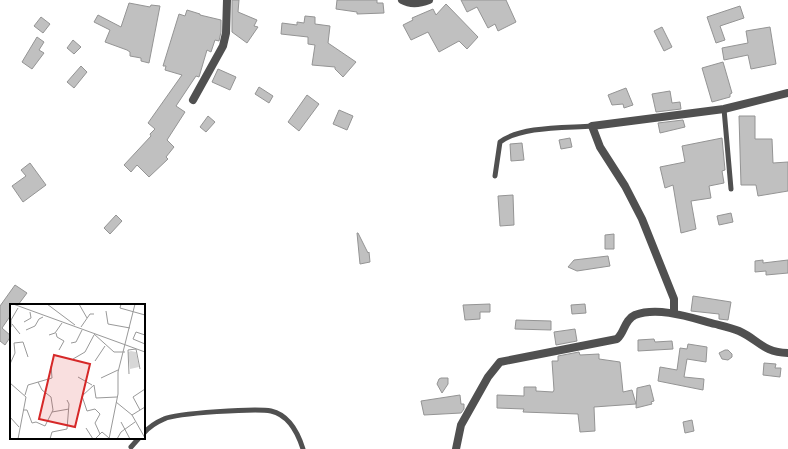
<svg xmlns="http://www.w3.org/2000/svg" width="788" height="449" viewBox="0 0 788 449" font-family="'PT Sans Narrow',sans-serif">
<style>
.building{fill:#c0c0c0;stroke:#949494}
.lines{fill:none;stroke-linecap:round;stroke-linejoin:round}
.lane{stroke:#505050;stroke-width:5}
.street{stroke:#505050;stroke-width:8}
.inset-road{fill:none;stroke:#999;stroke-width:1}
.view{fill:#d62828;fill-opacity:0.15;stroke:#d62828;stroke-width:2}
.inset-edge{fill:none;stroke:#000;stroke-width:2}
</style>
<rect width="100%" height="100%" fill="#fff"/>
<path class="building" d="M232,0h7l-1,12 19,8 -3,6 4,1 -11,16 -15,-11z
M337,0h40v3h6l1,10 -27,1v-2l-21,-3z
M461,0h45l10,22 -18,9 -3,-7 -7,4 -11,-21 -10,5z
M129,3l21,4 1,-2 9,1 -11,57 -8,-2v-3l-11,-2v-4l-3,-2 -22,-8 5,-12 -16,-8 4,-7 23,12z
M446,4l32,33 -11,12 -8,-8 -20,11 -11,-20 -17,8 -8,-15 10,-5 -1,-2 21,-9 3,6z
M740,6l4,12 -24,8 5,14 -9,3 -9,-26z
M187,10l13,4v1l21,5v12l-2,9 -4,-1 -4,12 -4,-2 -8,27 -3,-1 -20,30 9,6 -18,28 7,7 -8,10 2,2 -19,18 -12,-12 -6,7 -7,-7 27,-29 -1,-2 5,-5 -7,-6 34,-48 -17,-5 1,-4h-3l16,-52 6,2z
M305,16l10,1v7l15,2 -2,17 28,19 -13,15 -8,-8v-2l-23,-2 3,-20 -7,-1v-7l-27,-3 1,-11 15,2v-3l7,1z
M41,17l9,7 -7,9 -9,-7z
M662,27l10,20 -8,4 -10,-20z
M770,27l6,37 -25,5 -3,-14 -24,5 -2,-12 26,-5 -2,-12z
M37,37l7,5 -5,8 5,3 -12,16 -10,-7z
M73,40l8,7 -7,7 -7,-6z
M723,62l9,31 -2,1v3l-18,5 -10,-34z
M81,66l6,6 -13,16 -7,-6z
M218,69l18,8 -6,13 -18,-8z
M259,87l14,9 -4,7 -14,-9z
M626,88l7,17 -9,3 -1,-4 -11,1 -4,-10z
M670,91l2,12 8,-1 1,7 -25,3 -4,-18z
M307,95l12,9 -20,27 -11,-9z
M339,110l14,6 -6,14 -14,-6z
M208,116l7,6 -9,10 -6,-5z
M739,116h16v23h17l1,24 15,-1v29l-30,5 -2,-11h-15z
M683,120l2,7 -25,6 -2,-10z
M570,138l2,9 -11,2 -2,-9z
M722,138l3,32 -3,1 2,12 -15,3 2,12 -20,3 5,28 -15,4 -8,-48 -8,3 -5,-21 25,-5 -3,-16z
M522,143l2,17 -13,1 -1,-17z
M30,163l16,22 -23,17 -11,-16 14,-10 -5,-6z
M513,195l1,30 -14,1 -2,-30z
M731,213l2,9 -14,3 -2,-9z
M116,215l6,6 -12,13 -6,-6z
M357,233h1l10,20 1,-1 1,10 -10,2z
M614,234v15h-9v-14z
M608,256l2,10 -33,5 -9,-4 6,-7z
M763,260v3l25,-3v13l-22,2v-4l-11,1v-11z
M15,285l12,8 -9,12h-7v10l-9,13 9,8 -6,9 -5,-4v-35z
M693,296l38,6 -3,18 -9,-1v-5l-28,-3z
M490,304v8h-10v7l-15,1 -2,-15z
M585,304l1,9 -14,1 -1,-9z
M516,320l35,1v9l-36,-1z
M575,329l2,12 -21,4 -2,-13z
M654,339l1,3 17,-1 1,8 -35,2v-11z
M688,344l19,3 -1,15 -19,-3 -3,18 20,2 -1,11 -45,-9 2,-14 17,3 3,-22 7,1z
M725,350h3l4,4v3l-4,3 -6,-1 -3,-6z
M579,352l1,3 19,-1v5l21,3 3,30 9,-2 4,14 -42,3 1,24 -15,1 -2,-18 -55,-2 1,-3 -27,-1v-13l27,1v-9h12v4l17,1 1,-2 -2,-29h6v-5z
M764,363l12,1 -1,4h6l-1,9 -17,-2z
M441,378h7v6l-6,9 -5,-9 2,-5z
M650,385l4,16 -3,1 1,2 -16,4 1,-20z
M460,395l1,9h3v5l-3,4 -37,2 -3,-14z
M692,420l2,11 -9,2 -2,-11z"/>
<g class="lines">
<path class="lane" d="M724,109l7,80
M495,176l5,-34c21,-16 66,-14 92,-16
M144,433c5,-6 13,-11 20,-14 12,-6 93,-11 107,-8 18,4 27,22 32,38
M131,447l8,-9"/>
<path class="street" d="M402,0c9,5 17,4 27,0
M193,100l30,-54 3,-13 1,-33
M674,313v-14l-32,-80 -17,-33 -25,-39 -8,-21 132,-17 64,-16
M456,449l5,-24 27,-48 12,-15 117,-23c8,-7 7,-19 18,-24 24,-9 57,3 80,9 8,2 17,4 24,7 20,9 23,21 49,22"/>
</g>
<g transform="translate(10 304)">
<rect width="135" height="135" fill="#fff"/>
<path d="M121,47l5,1 3,15 -9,2 -2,-17z" fill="#d7d7d7"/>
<path class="inset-road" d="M3,0l132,48M37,0l28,21M69,0l8,14M111,0l-1,4 25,7M96,7l2,13 22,4M14,18l7,-4 -1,-6M2,20l8,10M1,23v-7l7,-12M71,23l9,-13h4M16,26l9,-4 4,-7 4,-2M46,29l1,4 7,4 -5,9M84,30l20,18h11M39,31l6,-2 7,-10M135,31l-9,-3 -3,7 12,5M61,39l5,-1 6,-12M63,55l12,-7 9,-17M85,57l10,-15M0,60l5,-11 -1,-10 9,-1 5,15M119,70l-1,-24 8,-1 4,20M68,73l14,8M91,74l17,-8M0,79l16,14 -8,42M15,91l3,-10 24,-7 -1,-12M106,98l16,13M135,103l-13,8 13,23M13,106h4l5,13 4,-1 9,4 8,-16 -2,-13 -9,-7 -4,-8M130,106l-7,-13 12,-8M42,108l17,-3M0,113l9,10M111,118l9,17M76,124l7,11M90,130l-5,-11 5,-9 -5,-5 -8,2 -5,-15 12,-11 2,13 21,-1M40,135l2,-7 15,-3 2,-25 -2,-4M85,135l7,-7 7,6M99,135l9,-45v-22l17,-68M107,135l4,-7 14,-10"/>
<path class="view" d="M44,51l36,9 -15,63 -36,-8z"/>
<rect width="135" height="135" class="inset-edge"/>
</g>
</svg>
